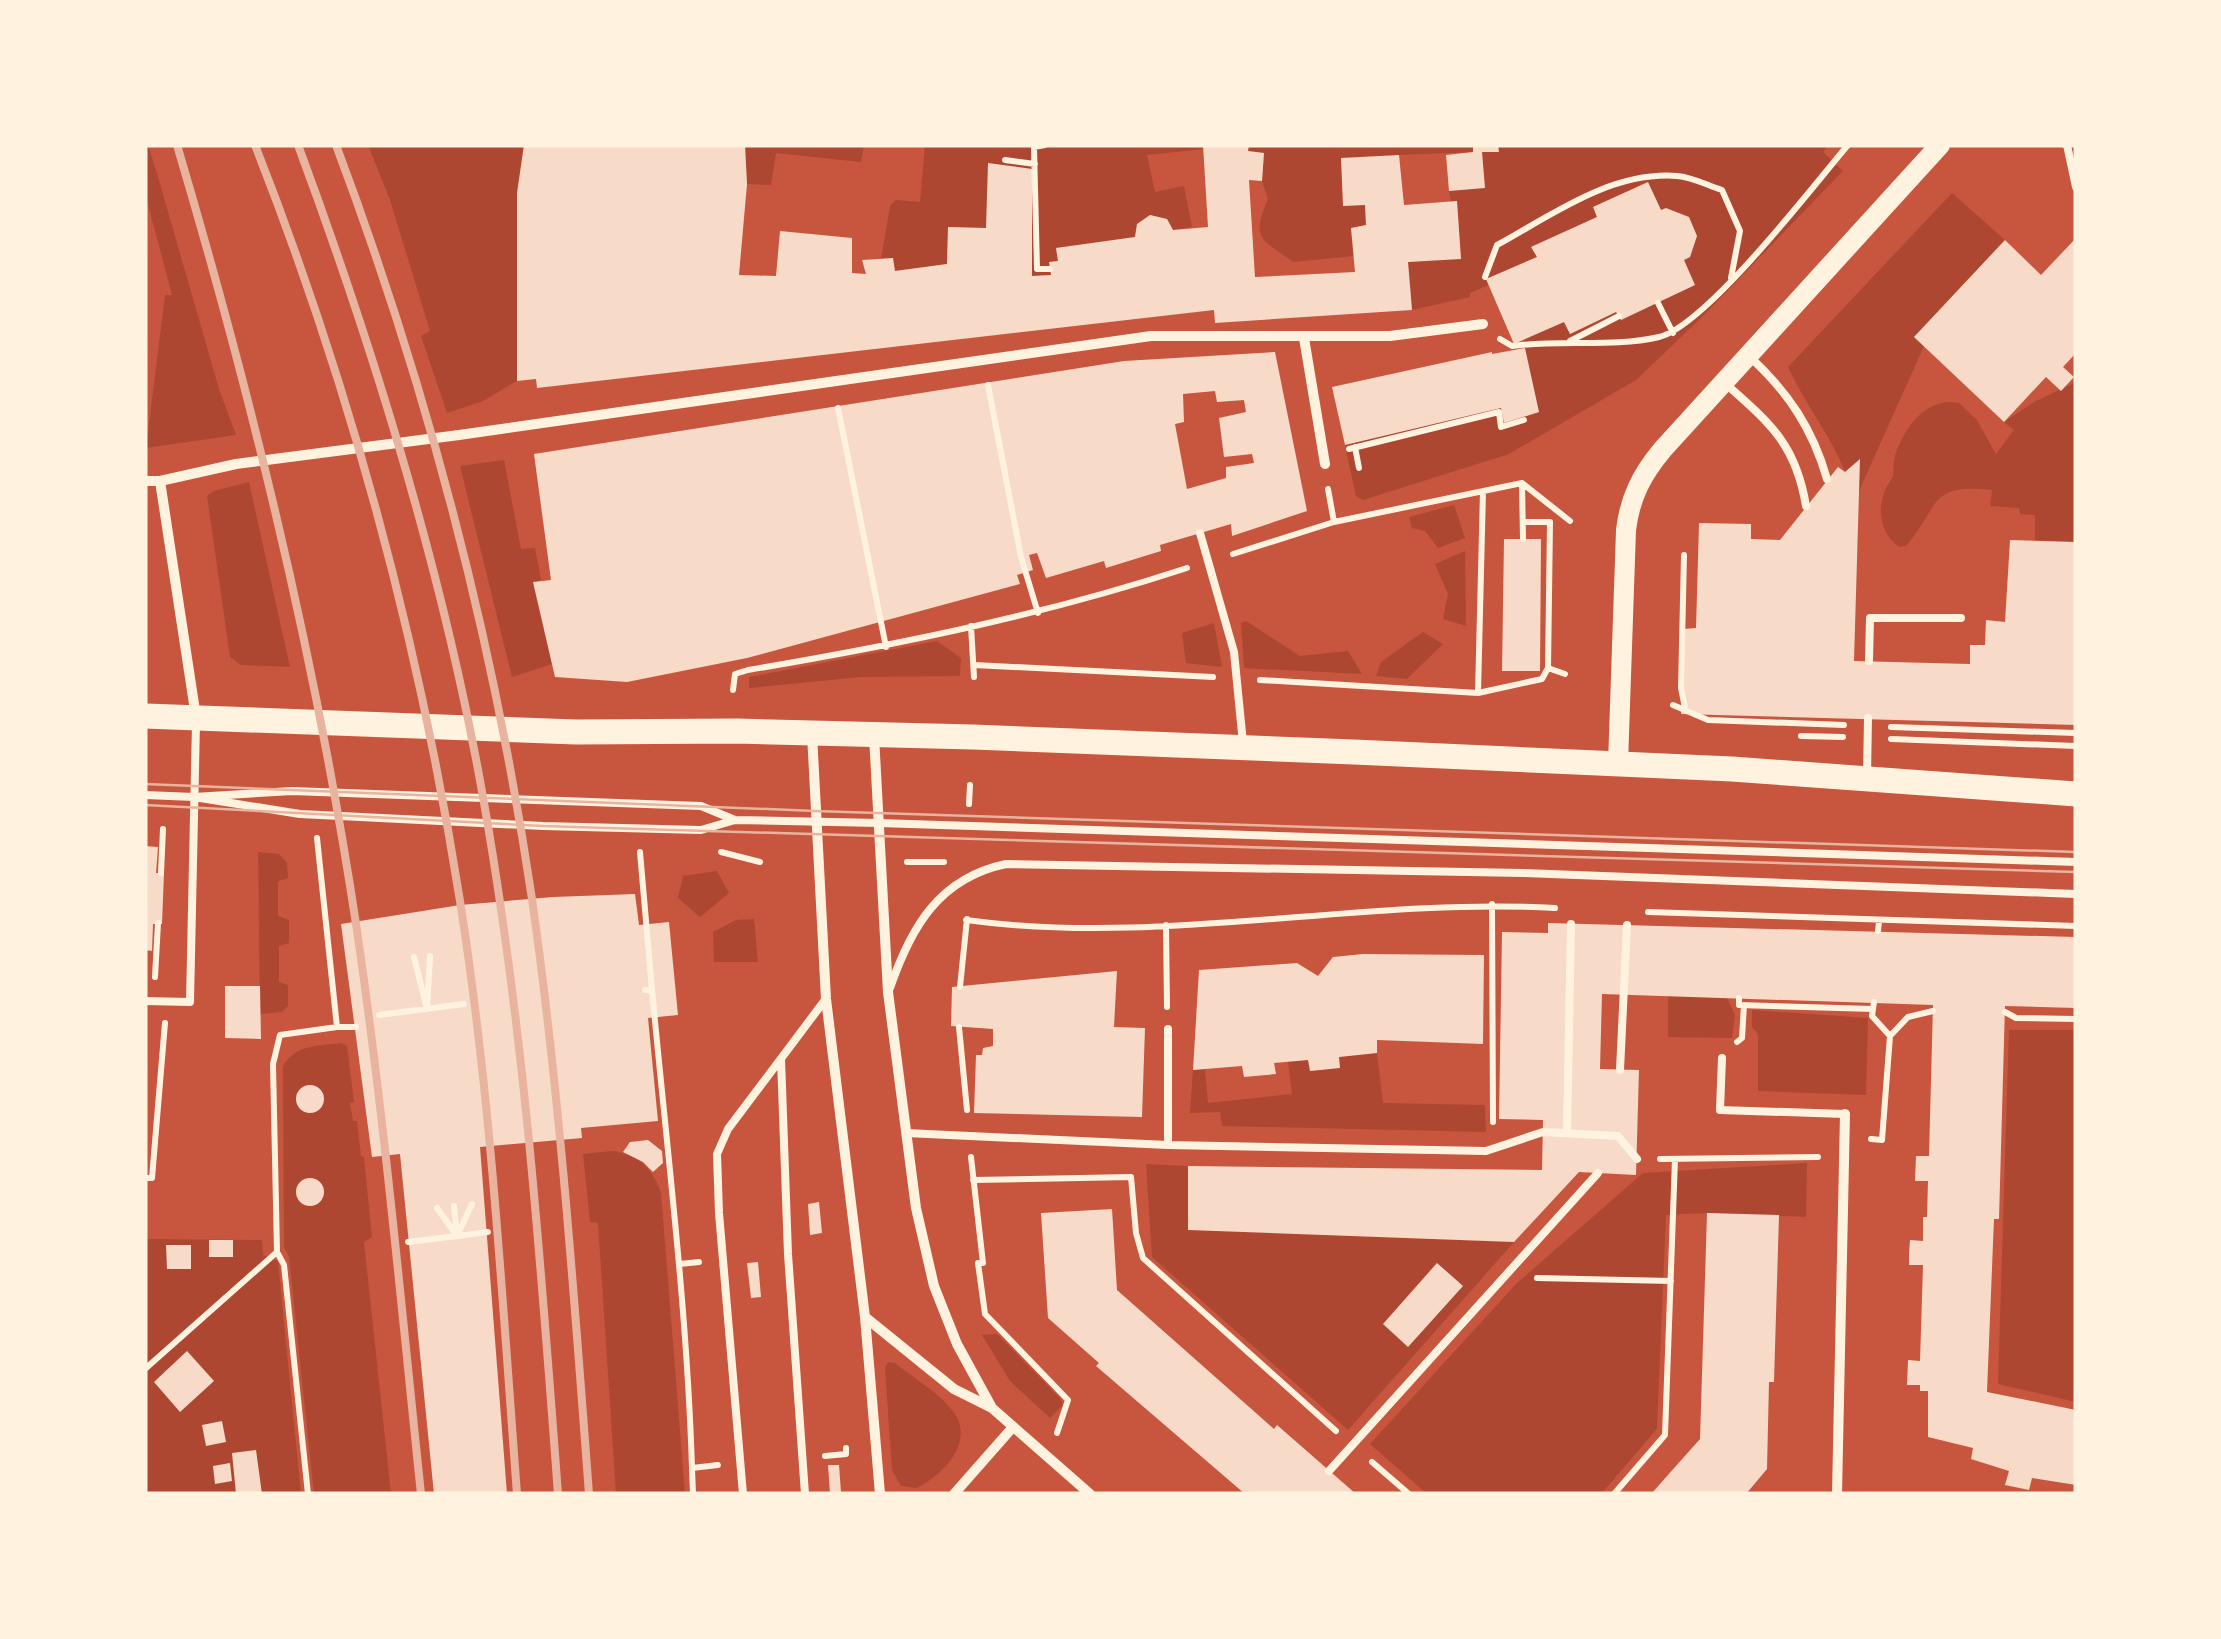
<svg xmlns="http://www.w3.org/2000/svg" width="2221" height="1639" viewBox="0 0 2221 1639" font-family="'Playfair Display',serif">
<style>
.green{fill:#ae4732}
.building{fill:#f7dbc8;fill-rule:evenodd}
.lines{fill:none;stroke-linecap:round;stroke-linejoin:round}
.path{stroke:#fff3e0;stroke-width:6}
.service{stroke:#fff3e0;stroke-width:8}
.minor{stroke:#fff3e0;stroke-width:10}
.secondary{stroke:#fff3e0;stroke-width:20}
.primary{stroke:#fff3e0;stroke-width:25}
.tram{stroke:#e9b49f;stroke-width:2.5}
.rail{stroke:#e9b49f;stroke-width:8}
</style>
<rect width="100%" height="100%" fill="#c8553d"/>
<path class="green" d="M145,145h3l10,32 61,212 17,46 -90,13 19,-153h7l-27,-102z
M368,145h156l-7,48v188l-34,20 -36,12 -26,-77 9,-5 -40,-131z
M745,145h119l-3,17 -85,-9 -5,32 -24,-1z
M925,145h278l1,4 -57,6 8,37 29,-6 8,41 -19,3 -6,-11 -17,-4 -13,9 -2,13 -79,11 2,13 -9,1 2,13 -19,1 -46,-48 -38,-1 -1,37 -52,7 -2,-13 -12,1 9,-53 6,-6 24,2z
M1249,145h224v7l-74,3 -56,51 22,-1 1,20 -15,4 3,27 -61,6c-33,-24 -42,-23 -25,-63l-6,-18 2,-28 -16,-2z
M1499,145h329l-5,7 20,19 -139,144 -68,65 -127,74 -146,46 -7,-4 -11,-51 156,-37 3,15 34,-10 -15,-73 41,-18 7,12 45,-22 5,8 73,-35 -10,-25 6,-3 7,-21 -9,-19 -27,-7 -14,-28 -54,25 4,10 -65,29 5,11 -50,22 2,6 -19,8v4l-58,13 -4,-48 53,-4 -4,-56h-6l-2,-11 36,-4 -3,-35 16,-1z
M1952,193l53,47 -91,97 10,9 -65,145v-31l-14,12c-15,-38 -40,-68 -57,-105z
M2076,382v160l-41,-2v-25l-15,-1 -1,-6 -29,-2 2,-16c-65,-7 -52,17 -86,56l-7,1c-19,-14 -22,-36 -14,-57 2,-5 6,-9 8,-14 1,-5 0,-11 1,-16 7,-29 32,-64 65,-57l18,17 19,34 18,-24 -10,-8 30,-20z
M504,460l17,89 14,-1 6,32 -8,3 19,81 -40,13 -52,-211z
M249,482l41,185 -49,-2 -11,-8 -23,-161 7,-5z
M1454,505l11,33 -27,10 -13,-17 -13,-3 -3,-11z
M1465,551l1,75 -23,-7 5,-25 -13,-30z
M1246,621l54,35 48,-5 14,23 -118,-6 -3,-45z
M1214,623l8,44 -36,-4 -4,-30z
M1423,632l20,12 -36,35 -31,-3 5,-14z
M937,641l24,17 -1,18 -99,1 -112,11v-11z
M258,852l21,2 8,9 1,15 -10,3v35l11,4v23l-10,3v36l9,3v21l-6,6 -22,2z
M717,871l12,22 -29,24 -22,-19 5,-22z
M754,919l4,43h-44l-1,-30 23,-12z
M1668,995l59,3 8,17 -3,23 -64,-1z
M1752,1010l116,8 -2,77 -108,-4v-57l-6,-7z
M2009,1030h67v372l-78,-18z
M342,1043l5,3 7,56 -4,1 3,18h4l4,35 3,1 8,80 -8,5 27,252h-77l-25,-237 -5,-10 -1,-181c13,-22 35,-20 59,-23z
M1377,1053l6,50 102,2 1,27 -264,-6 -2,-14 -30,1 3,-43 12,-1 3,34 84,-9 -4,-32 20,-2 3,11 28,-3v-11z
M612,1151c28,4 39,17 49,41l24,302h-69l-18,-271 -8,-1 -7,-68z
M1807,1163l-1,54 -99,-4 -41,2 -9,214 -56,65h-174l-57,-50 147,-161 126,-110z
M1146,1164l42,2v64l326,12 -166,188 -196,-173z
M145,1239l117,1 1,15 15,6 23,233h-156z
M997,1334l63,64 3,7 -13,13 -40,-37 -28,-46z
M888,1362l7,1c18,15 47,31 60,51 19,30 -13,61 -38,74l-16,-2 -9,-16 -7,-102z"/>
<path class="building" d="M524,145h221l2,39 -8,91 37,1 4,-45 72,7v35l14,1 -4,-14 31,-2 2,13 52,-7 1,-37 38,1 2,-65 44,6v107l19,-1 -2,-13 9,-1 -2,-13 79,-11 2,-13 13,-9 17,4 6,11 35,-3 -5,-82h46l-1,6 16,2 -2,28 -13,-1 6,97 100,-5 -4,-44 15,-3 -1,-20 -22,1 -2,-48 58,-3 5,50 53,-4 4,58 -53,3 4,48 -197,13 -1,-13 -677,78 -1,-9 -19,2v-188z
M1473,145h25l1,7h-17l3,36 -36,3 -3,-36 27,-3z
M1648,182l13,28 5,-2 23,9 8,19 -7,21 -6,3 11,25 -74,35 -5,-8 -46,22 -6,-12 -50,22 -28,-65 51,-22 -6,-10 66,-30 -4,-10z
M2076,238v115l-13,14 11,10 -13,14 -15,-14 -42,45 -90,-85 91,-97 36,35z
M1525,348l14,64 -35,11 -3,-15 -156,37 -13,-58 160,-35v2z
M1275,352l32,159 -75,25 -1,-12 -71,21 1,6 -55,17 -2,-7 -58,17 -9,-25 -8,2 4,15 -16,5 3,9 -273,74 -120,24 -72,-5 -22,-95 18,-2 -17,-126 590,-93zM1215,391l2,11 27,-2 2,12 -27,6 5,39 28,-3 2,9 -28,4v11l-39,11 -12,-65 9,-2 -1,-28z
M1860,459l-6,202 116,3v-19h15l1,-25 19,2 5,-82 66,2v183l-395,-11 2,-85 13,-1 3,-105 52,1v15l29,1 58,-73 7,5z
M1504,539h37l-1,132h-38z
M145,846l13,1 -2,26h8l-2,51h-9l-1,27 -7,-1z
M635,894l4,31 30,-3 9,93 -30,3 10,103 -77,7 1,10 -102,9 27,347h-73l-34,-340 -28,3 -31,-233 119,-19 93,-8z
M1548,923l528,14v71l-71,-2 -6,213h-5l-7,173 89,18v75l-44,-7 -3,12 -24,-5 4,-14 -38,-12 2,-11 -45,-11v-46h-8v-6h-13l1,-25 12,1 3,-96h-14v-12l1,-13 13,1v-24h4l1,-36h-13l1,-25h13l4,-151 -331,-11 -2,75 39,1 -3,105 -57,-3 -65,70 -326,-12v-64l354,4 1,-50 -44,-1 3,-187 46,1z
M1363,954l121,1 -1,89 -106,-4v13l-38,4 1,11 -30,3 -2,-11 -34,3 2,11 -32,3 -2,-11 -49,4 6,-100 98,-7 21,13 15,-19z
M1117,971l-3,56 31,1 -3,89 -168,-4 2,-58h6l1,-7 10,-2v-17l-42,-3 1,-39z
M225,986h35l1,53 -36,-1z
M296 1099a14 14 0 1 1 28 0a14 14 0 1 1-28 0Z
M648,1140l14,11 1,12 -10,9 -10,-10 -20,-10 7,-10z
M296 1192a14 14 0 1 1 28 0a14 14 0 1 1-28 0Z
M819,1202l3,31 -12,2 -2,-31z
M1112,1209l5,81 157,139 3,-4 79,69h-111l-149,-128 3,-3 -51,-45 -7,-105z
M1707,1213l72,2 -5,167h-5l-2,87 -21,25h-95l49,-55z
M209,1240h24v17h-24z
M166,1245h25v24h-24z
M758,1262l3,35 -10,1 -4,-35z
M1437,1263l26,23 -55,61 -25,-23z
M187,1351l27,30 -34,31 -26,-30z
M222,1421l4,21 -20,4 -4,-21z
M256,1450l6,44h-26l-4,-41z
M230,1463l2,18 -17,3 -2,-18z
M828,1465h11l2,27 -11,2z"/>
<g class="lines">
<path class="path" d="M1045,145l-11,2 3,122h13
M1005,160l30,4
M1485,277l12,-32c55,-30 114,-74 180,-69 15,1 30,9 45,14l18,41 -9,47
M1658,303l15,30
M1500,339l12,7c49,-7 100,2 147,-9 47,-11 154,-151 189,-192
M1570,341l49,-25
M988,385l33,172 17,56
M838,408l48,239
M1355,447l4,21
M1349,449l150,-37 2,15 23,-7
M1328,489l6,33
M1523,522h27l-2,146 17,6
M1523,539l-1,-56 48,38
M1233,554l101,-32 188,-39
M1684,555l-3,133 4,20
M971,626l3,51
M974,665l239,12
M1260,680l218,13 64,-14 6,-11
M733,690l2,-16 13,-4c149,-25 296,-55 439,-102
M1478,693l5,-202
M1673,705l35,15 136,5
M1891,727l185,6
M1801,736l42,1
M1891,739l185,7
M969,804l1,-19
M317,838l20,189h19
M640,852l12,138
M721,852l39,10
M907,862h37
M161,873l2,-44
M1492,904l1,218
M1648,912l428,14
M966,920c196,27 393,-23 589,-12
M1166,925l1,82
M1878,931l1,-9
M414,957l13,52 3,-53
M155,977l3,-54
M960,987l7,-68
M645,990h7c15,160 35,318 40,478l26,-3
M1739,998v7l134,4
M2005,1012l11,6 60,1
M379,1015l85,-11
M959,1027l8,83
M1890,1036l18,-19 25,-6
M1737,1042l5,-4 2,-33
M1871,1139l11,1 8,-104 -18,-20 2,-14
M971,1157l12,106h-5l7,51 83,86 -11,33
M1660,1159l158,-2
M145,1178h7l13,-155
M973,1180l158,-3 5,56 7,25 193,173
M437,1208l20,28 -3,-30
M458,1236l30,-4
M408,1242l49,-6 15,-32
M680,1264l19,-2
M1537,1278l134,3
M145,1369l132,-117
M825,1456l21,-2v-6
M1372,1462l37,32
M692,1468l1,26
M308,1494l-24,-229 -7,-13 -4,-188 7,-29 57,-8
M1614,1494l51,-59 10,-276"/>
<path class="service" d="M2067,145l9,42
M1751,358c38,35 62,72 76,121
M1727,385c44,39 69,60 79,121
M1200,533l34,119 9,91
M1869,661l1,-43h91
M1867,776l1,-58
M145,795l49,2 98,-6 409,15 34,14
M194,797l106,17 243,12 158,4 34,-10 144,3 1197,39
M890,988c21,-61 49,-110 116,-124l517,9 553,21
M145,1001l45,1 6,-279
M1722,1058l-2,52 125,4
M781,1059l7,195 17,240
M1620,1070l7,-145
M906,1133l262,12 318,6 57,-19 75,4 19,23
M1567,1133l4,-209
M1168,1145v-116
M1329,1471l269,-298
M743,1494l-24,-281 -2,-59 11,-25 97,-129"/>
<path class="minor" d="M1304,338l21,126
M145,481h15l76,-17 223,-29 692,-99h239l93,-12
M160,481l36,236
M812,734l14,265 39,318 15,177
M874,736l14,256 28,216 18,78 23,58 35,64
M865,1317l89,72 38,19 98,86
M954,1494l59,-67
M1837,1494l8,-380"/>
<path class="secondary" d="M1618,764l8,-234c4,-33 16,-56 37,-81l277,-304"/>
<path class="primary" d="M145,716l431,16 161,-1 236,6 381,15 378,17 344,25"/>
<path class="tram" d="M145,784l670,27 1261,41
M145,805l398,21 1533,46"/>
<path class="rail" d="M177,145c76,256 139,515 179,779 28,189 45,380 65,570
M255,145c96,244 164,497 205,756 31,196 42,395 57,593
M298,145c76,205 141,415 181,630 44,238 61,478 79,719
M336,145c91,242 158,498 196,754 28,197 42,396 57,595"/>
</g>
<rect width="2221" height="1639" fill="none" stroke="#fff3e0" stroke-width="295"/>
</svg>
